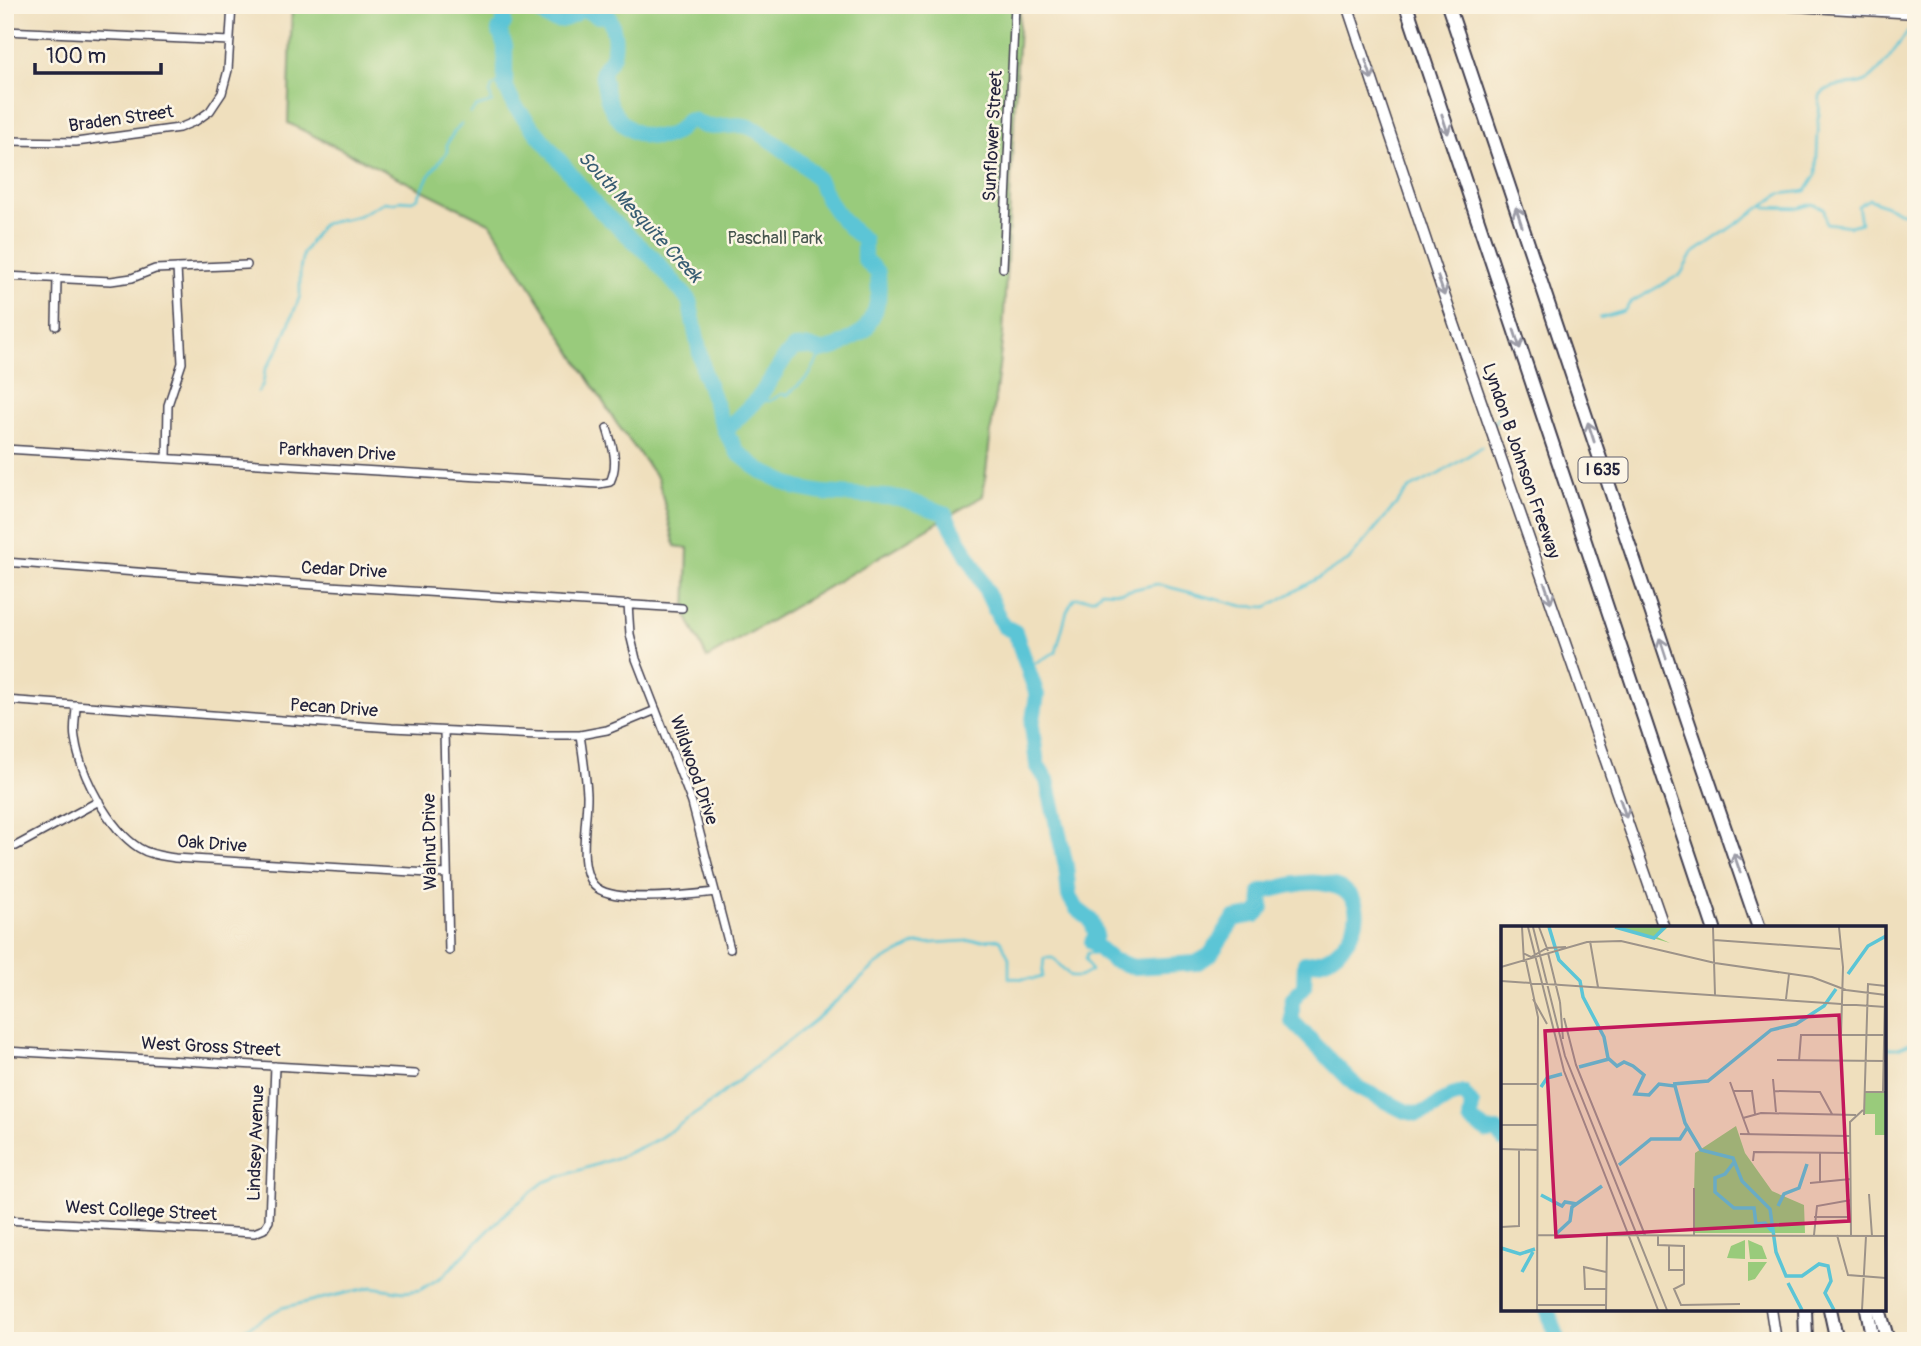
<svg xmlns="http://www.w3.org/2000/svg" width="1921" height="1346" viewBox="0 0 1921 1346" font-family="Pangolin,sans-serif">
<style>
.green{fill:#99cb7b;stroke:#5e765b;stroke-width:2}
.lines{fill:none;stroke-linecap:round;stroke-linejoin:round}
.stream{stroke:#5bc5d6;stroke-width:2.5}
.river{stroke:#5bc5d6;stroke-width:16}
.street-casing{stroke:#413e4e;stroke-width:10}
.secondary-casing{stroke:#413e4e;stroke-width:13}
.highway-casing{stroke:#413e4e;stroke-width:16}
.street{stroke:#fff;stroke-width:7}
.secondary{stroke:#fff;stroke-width:10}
.highway{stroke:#fff;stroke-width:12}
.oneway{stroke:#9c9ca7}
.labels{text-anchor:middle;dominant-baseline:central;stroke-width:5;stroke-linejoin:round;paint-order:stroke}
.shield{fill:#fcf5e5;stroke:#63616e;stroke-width:2}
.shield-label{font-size:16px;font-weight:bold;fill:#22223b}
.street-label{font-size:18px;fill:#22223b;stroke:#fcf5e5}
.park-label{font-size:18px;fill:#46554e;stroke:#fcf5e5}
.water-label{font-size:19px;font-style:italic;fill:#365b71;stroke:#fcf5e5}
.inset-river{fill:none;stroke:#5bc5d6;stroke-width:3.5}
.inset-road{fill:none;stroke:#9d9389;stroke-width:2}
.view{fill:#c2185b;fill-opacity:0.15;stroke:#c2185b;stroke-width:3.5}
.inset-edge{fill:none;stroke:#22223b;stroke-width:3.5}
</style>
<rect width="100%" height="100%" fill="#fcf5e5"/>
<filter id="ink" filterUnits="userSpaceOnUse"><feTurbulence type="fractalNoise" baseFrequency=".0143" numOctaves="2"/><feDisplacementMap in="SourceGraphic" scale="14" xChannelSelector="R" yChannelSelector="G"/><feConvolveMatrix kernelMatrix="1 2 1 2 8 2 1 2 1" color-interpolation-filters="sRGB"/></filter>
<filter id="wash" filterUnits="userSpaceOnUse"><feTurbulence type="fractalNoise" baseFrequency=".00686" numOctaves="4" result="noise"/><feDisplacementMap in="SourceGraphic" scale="28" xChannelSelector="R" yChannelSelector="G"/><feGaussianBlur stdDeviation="1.57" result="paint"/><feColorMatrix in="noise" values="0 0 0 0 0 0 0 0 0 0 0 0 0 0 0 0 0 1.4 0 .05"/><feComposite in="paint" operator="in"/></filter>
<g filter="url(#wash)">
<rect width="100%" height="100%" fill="#efdfbd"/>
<path class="green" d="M292,5h728l-17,329 -20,162 -276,162 -21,-43 2,-67 -13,-2 -17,-67 -41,-55 -126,-200 -203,-101z"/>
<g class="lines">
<path class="stream" d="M470,114l6,-7 16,-5 -2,-8 2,-7 7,-4 -1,-8 7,-6
M1765,207l34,1 13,-4 12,4 2,15 24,3 11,-3 -3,-17 11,-7 47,19
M1600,318l24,-7 7,-9 50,-28 11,-20 88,-60 26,-3 10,-16 4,-80c17,-17 33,-4 51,-17 12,-9 31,-39 41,-52
M258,392l5,-8 2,-14 15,-23 20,-51v-26l3,-17 13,-20 7,-9 35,-8 26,-14 11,1 5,-3 12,1 6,-3 10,-21 19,-25v-8l7,-12 7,-8
M755,401h15l11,-7 6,1 22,-19 9,-17 9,-4 6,-7
M1494,423l10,-16
M1027,667l29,-15 11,-41 7,-13h20l7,-7 20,1 36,-8 86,22 24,1 81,-46 61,-72 30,-15 43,-27
M1884,1048h15l17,-8
M224,1341l57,-33 91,-21 32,5 16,-2 23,-14 65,-65 36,-29 75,-25 39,-18 46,-31 116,-92 57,-52 39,-20 84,-5 9,19v20l26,1 7,-2 2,-19h9l18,19h9l11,-6 -6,-12 2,-6 18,1"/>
<path class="river" d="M503,5l1,18 -5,7 6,16v39l9,20 86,105 53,48 36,42 15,73 21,58 13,22 23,18 36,17 26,5 77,5 44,15 32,57 27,56 12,6 22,63 -5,31 5,39 10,15 19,86 3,30 8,13 14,11 5,15 -4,7 20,18 22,7 62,-4 14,-8 24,-36 21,-4 7,-7 -1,-16c21,-4 44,-13 65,-8 45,8 35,51 5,72 -7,5 -17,6 -26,7l-1,23 -12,14v21l65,66 48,24 13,3 12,-4 22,-14 11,-3 9,12 -2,15 18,12 9,-1 6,9
M535,5c15,23 29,17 47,4l16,7 10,-1c6,12 9,29 4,42 -2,5 -8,9 -9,14 -1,4 0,8 1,11 3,28 21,54 51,55 16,1 23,-5 32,-16l6,-1c21,17 43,-5 66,12 16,11 44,30 56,44 6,6 8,16 13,24 9,15 22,29 36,40v19l14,14 1,22 -4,16 -10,19 -28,17 -16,4 -12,-4 -15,1 -10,11 -24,37 -35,35
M1547,1309l12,32"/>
</g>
</g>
<g filter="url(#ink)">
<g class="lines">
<g class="street-casing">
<path id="street" d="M5,31l225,10
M5,141l71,1 103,-14 17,-7 14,-10 12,-18 6,-23 4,-65
M1003,268l12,-263
M5,276l106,5 21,-3 23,-9 92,-4
M56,326l1,-48
M5,449l594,35 11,-2c9,-19 3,-34 -3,-54
M167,458l1,-53 14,-42 -5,-95
M5,562l277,21 400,25
M628,604l2,30 6,25 56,144 38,146
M5,700l387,28 146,7h42l27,-5 49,-20
M76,705c0,11 -3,23 -1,33 5,36 33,90 64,110 11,7 24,8 36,10l271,16
M444,731l5,220
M580,735c3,20 6,40 7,59 1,25 -12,78 10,94 20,15 93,7 118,4
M16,846l83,-45
M5,1051l410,23
M5,1220l249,13 10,-4 5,-8 6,-155"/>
</g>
<g class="secondary-casing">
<path id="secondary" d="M1347,5l95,284 222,639
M1778,5l138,8
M1771,1309l5,32"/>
</g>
<g class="highway-casing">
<path id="highway" d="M1406,5l308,923
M1448,5l242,722 69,201
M1805,1309l1,32
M1830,1309l7,32
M1867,1309l6,32
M1879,1309l9,32"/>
</g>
<use href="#street" class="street"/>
<use href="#secondary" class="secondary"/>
<use href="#highway" class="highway"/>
</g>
<defs><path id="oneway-shaft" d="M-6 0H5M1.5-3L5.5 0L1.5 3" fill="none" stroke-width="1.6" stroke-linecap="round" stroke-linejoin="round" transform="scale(1.75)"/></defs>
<g class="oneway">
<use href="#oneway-shaft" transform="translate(1369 70) rotate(72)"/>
<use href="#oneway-shaft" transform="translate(1445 124) rotate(72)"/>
<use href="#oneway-shaft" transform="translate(1519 217) rotate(-108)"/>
<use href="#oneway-shaft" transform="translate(1441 286) rotate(71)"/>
<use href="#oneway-shaft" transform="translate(1517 339) rotate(72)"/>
<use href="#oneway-shaft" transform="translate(1591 432) rotate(-108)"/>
<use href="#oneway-shaft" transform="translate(1548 593) rotate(71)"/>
<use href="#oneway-shaft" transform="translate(1663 648) rotate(-108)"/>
<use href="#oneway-shaft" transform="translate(1623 808) rotate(71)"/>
<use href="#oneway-shaft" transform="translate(1737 863) rotate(-109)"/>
</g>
</g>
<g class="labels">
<rect class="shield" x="1578.5" y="457.5" width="49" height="25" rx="5"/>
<g class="shield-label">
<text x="1603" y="470">I 635</text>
</g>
<g class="street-label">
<text transform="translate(121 119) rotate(-8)">Braden Street</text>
<text transform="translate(993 136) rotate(-87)">Sunflower Street</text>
<text transform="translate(337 452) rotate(3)">Parkhaven Drive</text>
<text transform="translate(1521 461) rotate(71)">Lyndon B Johnson Freeway</text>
<text transform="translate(344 570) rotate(3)">Cedar Drive</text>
<text transform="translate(334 708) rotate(4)">Pecan Drive</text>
<text transform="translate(694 770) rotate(71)">Wildwood Drive</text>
<text transform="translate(430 842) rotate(-91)">Walnut Drive</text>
<text transform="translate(212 844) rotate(4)">Oak Drive</text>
<text transform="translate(211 1047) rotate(3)">West Gross Street</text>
<text transform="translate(256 1143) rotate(-88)">Lindsey Avenue</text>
<text transform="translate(141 1211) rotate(3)">West College Street</text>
</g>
<g class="park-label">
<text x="775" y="238">Paschall Park</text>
</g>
<g class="water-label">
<text transform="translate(640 217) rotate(47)">South Mesquite Creek</text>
</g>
</g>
<g transform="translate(1501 926)">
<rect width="385" height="385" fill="#efdfbd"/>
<path d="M114,1h53l-11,10 13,6zM364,167h21v42h-11v-21h-10zM235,200l9,27 27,38 32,14 1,28h-112l2,-80zM244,314v19l-18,-1 4,-12zM247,314l14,6 5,13h-17zM247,336h19l-12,17 -7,2z" fill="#99cb7b"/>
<path class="inset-river" d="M48,1l10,33 21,21 3,16 21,40 4,21 9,8 7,-4 9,4 11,9 -9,19 14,1 10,-11 16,2 10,37 16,27 32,8 9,23 28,28 6,43 10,24h16l17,-12 9,2 3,15 -6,12 9,17M114,1l39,11 11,-11M347,48l20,-28 18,-10M78,141l30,-8M172,158l35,-3 63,-51 25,-6 28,-18 12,-17M40,161l6,-9 15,-4M234,235l-10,13 -10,4v14l19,16h20l2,16 9,-1 7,8M118,239l32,-26h29l7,-11M40,269l21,11 3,-4 12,2M277,280l6,-12 15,-6 8,-24M56,307l13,-12 2,-14 30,-21M0,322l19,6 15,-5M21,346l11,-20M287,357l14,27"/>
<path class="inset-road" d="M21,1l2,35M27,1l36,144 94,239M32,1l32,129 102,254M38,1l9,24M212,1l2,68M338,1l4,40 -2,68M213,14l126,9M89,15l8,46M22,27l8,4 16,-9 19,-1M47,27l12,49M25,35l12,56 -1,293M0,41l86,-25 34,-1 94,22 97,14 34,13 40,5M0,55l385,26M32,73l14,25M285,73l3,-25M59,76l3,37M0,78v61M63,92l12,47 69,170M276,134l109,1M298,135l2,-26h85M272,153l3,33M229,156l19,52M0,158h37M232,165h19l3,23M273,165l46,1 12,22M363,166h22M382,166l2,-97M363,189l4,-131 18,2M242,192l18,-5 95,2M0,199h37M239,208l110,2M0,223l37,1M319,227v29M252,235l1,-9 97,1M309,257l41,-4M193,262v47M368,268l3,42M313,291h37M0,301l18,-1v-77M36,309l349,1M157,309v10l26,1v38l-10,5 7,16 59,-1M313,309l3,-29 34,-6M336,309l11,40 38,3M350,309l-1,-113 13,-12M384,310l1,25M168,320v24h15M105,363h-21l-1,-22 22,5M37,379h68M105,384l1,-75M361,384l4,-74"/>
<path class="view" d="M338,89l10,206 -293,16 -11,-206z"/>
<rect width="385" height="385" class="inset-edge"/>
</g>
<rect width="1921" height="1346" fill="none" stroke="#fcf5e5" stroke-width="28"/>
<path d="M35 63v10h126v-10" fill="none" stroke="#22223b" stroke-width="3.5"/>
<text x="46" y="63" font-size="21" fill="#22223b" stroke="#fcf5e5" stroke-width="5" paint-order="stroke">100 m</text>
</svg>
